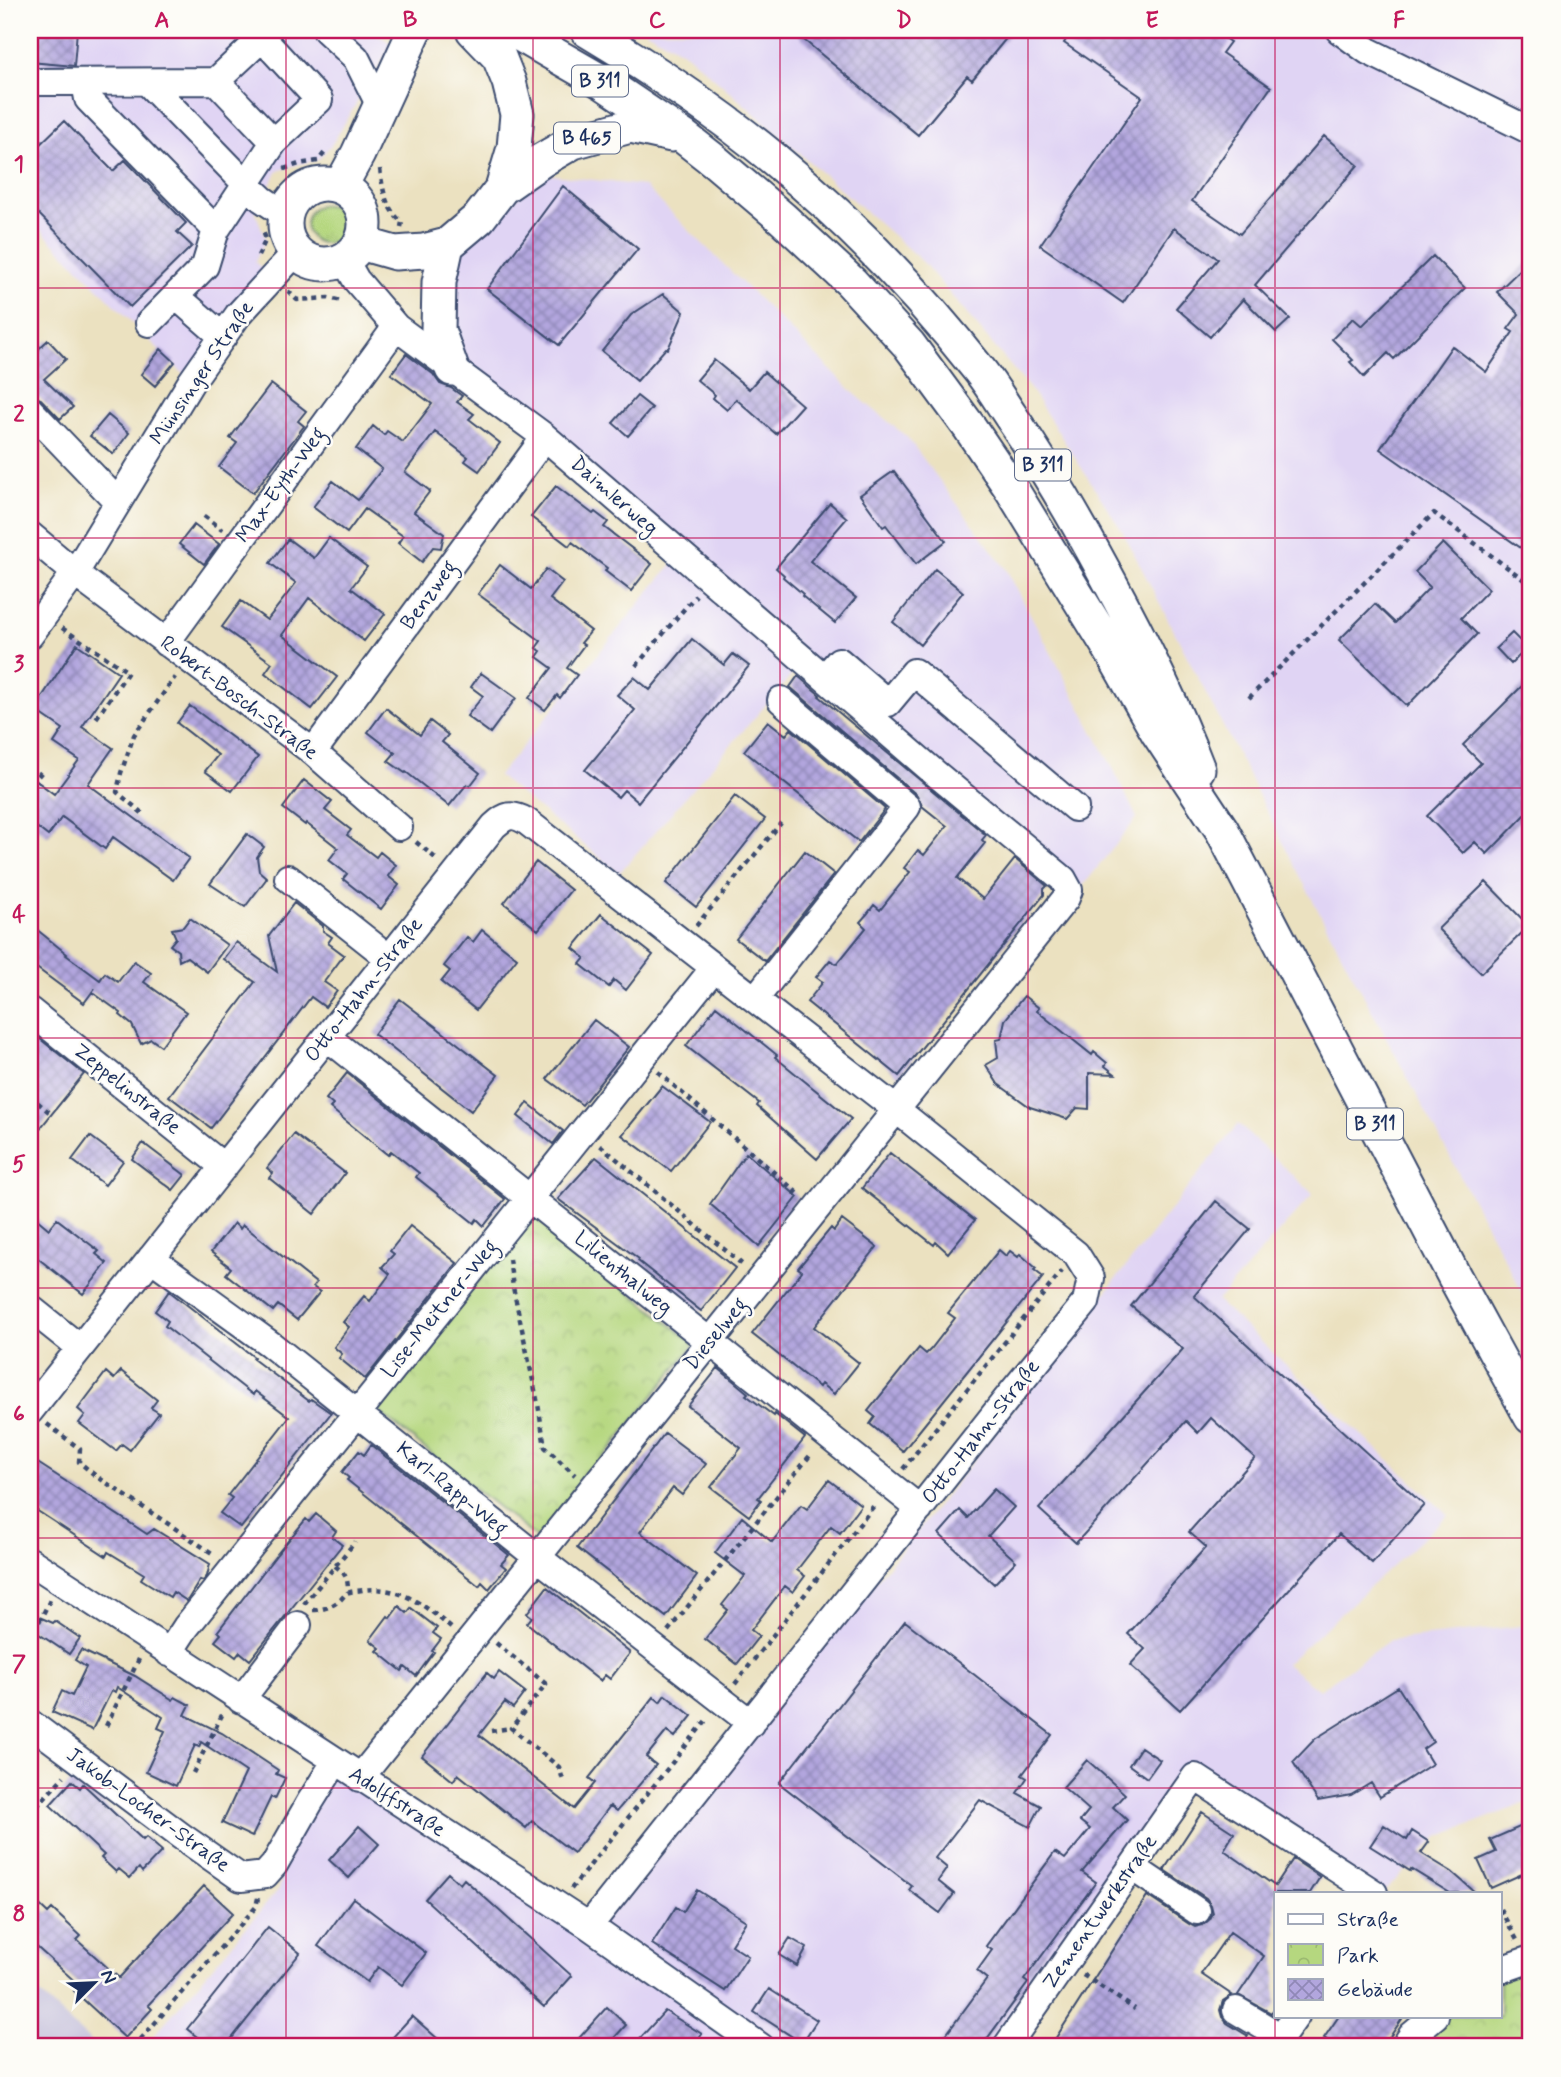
<svg xmlns="http://www.w3.org/2000/svg" width="1561" height="2077" viewBox="0 0 1561 2077" font-family="Mynerve,sans-serif">
<style>
.built{fill:#e0d4f4}
.railway{fill:#c4c0db}
.grass{fill:url(#grass-tufts);stroke:#68836e;stroke-width:2}
.park{fill:url(#park-crowns);stroke:#68836e;stroke-width:2}
.building{fill:url(#building-cross-hatch)}
.lines{fill:none;stroke-linecap:round;stroke-linejoin:round}
.minor-casing{stroke:#3a4a6d;stroke-width:30}
.major-casing{stroke:#3a4a6d;stroke-width:37}
.path{stroke:#3a4a6d;stroke-width:4.5;stroke-dasharray:5 5;stroke-linecap:butt}
.minor{stroke:#fff;stroke-width:26}
.major{stroke:#fff;stroke-width:33}
.grid{fill:none;stroke:#c2185b;stroke-width:2;stroke-opacity:0.55}
.labels{text-anchor:middle;dominant-baseline:central;stroke-width:5;stroke-linejoin:round;paint-order:stroke}
.shield{fill:#fdfcf7;stroke:#5f6c8c;stroke-width:2}
.shield-label{font-size:19px;font-weight:bold;fill:#1b2f5e}
.street-label{font-size:21px;fill:#1b2f5e;stroke:#fdfcf7}
.neatline{fill:none;stroke:#c2185b;stroke-width:2.5}
.grid-label{font-size:23px;text-anchor:middle;font-weight:bold;fill:#c2185b}
</style>
<defs>
<pattern id="grass-tufts" width="24" height="20" patternUnits="userSpaceOnUse" patternTransform="scale(1.75)"><rect width="24" height="20" fill="#b5d77f"/><path d="M3 7l-1-3M5 7V3M7 7l1-3M15 17l-1-3M17 17v-4M19 17l1-3" fill="none" stroke="#9bb970"/></pattern>
<pattern id="park-crowns" width="20" height="18" patternUnits="userSpaceOnUse" patternTransform="scale(1.75)"><rect width="20" height="18" fill="#b5d77f"/><path d="M2 6a3 3 0 1 1 6 0M12 15a3 3 0 1 1 6 0" fill="none" stroke="#9bb970"/></pattern>
<pattern id="building-cross-hatch" width="8" height="8" patternUnits="userSpaceOnUse" patternTransform="scale(1.75)"><rect width="8" height="8" fill="#b2a6de"/><path d="M0 0l8 8M0 8l8-8" fill="none" stroke="#9088b7"/></pattern>
</defs>
<rect width="100%" height="100%" fill="#fdfcf7"/>
<filter id="ink" filterUnits="userSpaceOnUse"><feTurbulence type="fractalNoise" baseFrequency=".0143" numOctaves="2"/><feDisplacementMap in="SourceGraphic" scale="14" xChannelSelector="R" yChannelSelector="G"/><feConvolveMatrix kernelMatrix="1 2 1 2 8 2 1 2 1" color-interpolation-filters="sRGB"/></filter>
<filter id="wash" filterUnits="userSpaceOnUse"><feTurbulence type="fractalNoise" baseFrequency=".00686" numOctaves="4" result="noise"/><feDisplacementMap in="SourceGraphic" scale="28" xChannelSelector="R" yChannelSelector="G"/><feGaussianBlur stdDeviation="1.57" result="paint"/><feColorMatrix in="noise" values="0 0 0 0 0 0 0 0 0 0 0 0 0 0 0 0 0 1.4 0 .05"/><feComposite in="paint" operator="in"/></filter>
<g filter="url(#wash)">
<rect width="100%" height="100%" fill="#ebe1c0"/>
<path class="built" d="M30,30h341l21,14 -60,100 -14,16 -19,4 -21,7 -23,41 11,27 -11,23 17,16 -81,104 -161,-163z
M644,30h887v1279l-222,-416 -186,-361 -92,-142 -108,-128 -236,-208z
M545,174l99,12 212,209 51,42 99,132 109,203 22,46 -55,69 -147,-114 -130,-113 -186,213 -121,-97 183,-223 -212,-184 -15,-39 2,-48 7,-37z
M1238,1124l75,70 -96,107 231,214 -162,149 33,26 71,-50 141,-15v176l-93,36 -55,56 -188,-116 -189,270h-862l135,-158 13,-57 43,-70 254,164 333,-400z"/>
<path class="railway" d="M30,1985l67,62h-67z"/>
<path class="grass" d="M306 224a19 19 0 1 1 38 0a19 19 0 1 1-38 0Z"/>
<path class="park" d="M530,1213l165,131 -157,195 -164,-131z
M1531,1959v88h-127l31,-31h65v-46z"/>
<g id="blocks">
<path class="building" d="M30,30h47l-3,36 -44,-4z
M792,30h221l-41,50 -5,-4 -49,59z
M1072,30h140l18,12 -8,11 49,34 -79,114 48,33 84,-98 34,29 -103,120 35,34 -14,13 -33,-33 -33,38 -34,-29 42,-49 -44,-31 -51,75 -83,-58 102,-148 -78,-54z
M64,121l49,50 12,-11 61,63 -9,9 15,14 -62,61 -100,-102v-51z
M563,186l75,63 -79,96 -72,-56z
M1433,256l32,32 -71,71 -6,-6 -24,24 -14,-15 3,-2 -21,-21 21,-21 9,8z
M1531,259v296l-151,-106 72,-103 34,26 27,-40 -5,-3 11,-15 -22,-22z
M663,294l21,18 -16,37 -2,-1 -29,33 -35,-30 29,-36z
M48,340l18,19 -22,20 29,28 -13,12 -19,-20 -11,-4v-38z
M161,349l14,13 -20,24 -14,-12z
M406,354l27,20 7,10 11,4 11,8 -5,6 17,12 -5,5 31,24 -21,28 -14,-10 3,-4 -33,-25 -30,40 25,19 -16,21 30,22 -3,14 -8,-1 -11,15 -24,-19 5,-7 -38,-27 -18,24 -34,-26 20,-26 25,19 24,-31 -26,-20 17,-23 11,9 3,-4 16,11 29,-38 -41,-30z
M714,360l35,29 15,-17 38,33 -26,29 -40,-35 -9,11 -14,-12 2,-3 -18,-15z
M271,384l35,27 -8,10 6,5 -51,67 -34,-26 18,-24 -7,-5z
M637,396l15,12 -24,28 -15,-13z
M108,415l21,18 -16,21 -23,-18z
M894,471l52,70 -30,23 -30,-39 -3,2 -23,-32z
M556,486l37,28 2,-2 13,10 -4,5 48,37 -21,27 -26,-20 2,-3 -35,-26 -3,4 -38,-29z
M830,503l17,15 -37,43 46,37 -21,25 -33,-27 1,-2 -20,-17 1,-2 -8,-7z
M194,525l25,19 -15,20 -25,-20z
M329,538l38,29 -16,21 34,26 -21,27 -55,-43 -27,37 55,42 -25,32 -47,-36 7,-10 -50,-36 19,-26 26,19 29,-37 -26,-20 18,-24 26,19z
M1443,543l46,46 -28,29 16,16 -70,72 -68,-66 36,-36 20,19 35,-36 -15,-15z
M500,565l31,24 15,-20 17,13 -13,17 41,32 -10,12 3,2 -17,23 10,7 -17,23 -3,-3 -12,15 -16,-12 23,-30 -15,-11 4,-6 -5,-3 5,-7 -63,-47z
M935,569l28,23 -43,53 -27,-23z
M1512,633l15,15 -16,16 -15,-16z
M692,639l32,26 9,-11 16,12 -111,136 -14,-12 -6,7 -33,-27 50,-60 -18,-15 17,-18 16,13z
M77,644l42,29 -37,54 31,21 -25,36 101,74 -16,22 -60,-43 -8,12 -43,-32 -14,19 -18,-14v-46l24,18 25,-34 -25,-17 9,-14 -29,-20z
M481,673l35,25 -26,35 -23,-17 16,-20 -12,-9z
M798,676l22,19 -1,1 167,139 -4,5 3,3 -28,35 26,21 32,-40 32,27 -3,3v6l-145,181 -92,-74 16,-20 -7,-5 14,-17 7,4 29,-36 -6,-6 8,-9 6,-8 6,5 30,-38 -6,-4 14,-18 6,5 23,-29 -25,-20 -5,-11 -127,-108z
M1531,677v132l-44,45 -12,-12 -12,11 -36,-37 54,-53 -18,-18z
M190,706l68,51 -26,34 -27,-20 13,-16 -41,-32z
M386,708l34,27 10,-14 18,14 -6,7 38,31 -10,13 -3,-2 -18,22 -43,-34 -1,1 -17,-12 7,-8 -27,-21z
M768,721l18,14 5,-6 94,80 -26,33 -115,-91z
M304,780l28,22 -7,8 26,20 -4,5 29,22 4,-5 16,13 -8,11 11,9 -18,24 -38,-30 4,-5 -18,-14 9,-12 -32,-25 -1,2 -22,-17z
M735,796l30,23 -69,88 -30,-24z
M247,834l17,13 -7,10 2,14 8,7 -22,29 -35,-23z
M805,851l29,23 -69,87 -29,-22z
M536,862l35,28 -33,40 -34,-27z
M1486,882l43,44 -48,47 -43,-44z
M294,903l29,23v5l9,6 -4,6 16,12 -20,27 13,9 -12,16 -14,-10 -100,131 -42,-32 86,-114 -32,-23 13,-17 41,30 -8,-36z
M601,914l52,41 -27,35 -12,-10 -5,7 -29,-23 5,-6 -12,-10z
M190,918l37,27 -20,27 -20,-15 -8,4 -1,-10 -8,-6 6,-7 -4,-9 11,-2z
M30,924l37,30 -1,1 34,25 5,-7 13,9 16,-21 17,12 -7,9 42,30 -25,34 -10,-7 -10,5 -9,-19 -12,-10 1,-2 -29,-21 3,-4 -11,15 -54,-40z
M482,930l35,28 -41,52 -35,-28 9,-11 -6,-5 23,-29 6,5z
M1024,996l15,12 -2,3 55,44 2,-3 13,11 -2,3 10,8 -26,-1v36l-12,-1 -10,11 -37,-12 -32,-23 -12,-19 12,-7 -2,-18 5,-1 4,-19z
M400,999l98,76 -27,36 -97,-77z
M716,1006l61,49 -2,2 76,62 -34,40 -60,-53 2,-3 -73,-57z
M594,1020l35,27 -47,58 -35,-26z
M30,1031l54,43 -54,67z
M347,1073l158,126 -21,27 -7,-7 -3,4 -58,-46 3,-4 -28,-22 -3,4 -58,-47 3,-3 -7,-6z
M662,1086l48,36 -39,49 -49,-36z
M528,1103l35,28 -10,13 -35,-28z
M294,1134l51,39 -31,41 -45,-36 4,-5 -6,-5z
M90,1136l33,25 -18,24 -33,-25z
M143,1143l42,32 -12,15 -41,-31z
M746,1153l52,44 -39,49 -49,-42z
M890,1153l85,67 -27,33 -12,-11 -2,3 -72,-57z
M596,1157l139,111 -34,43 -63,-50 1,-2 -81,-60z
M1216,1201l34,28 -56,67 230,209 -52,58 -33,-29 -159,176 -50,-45 15,-16 -17,-15 78,-87 -17,-15 66,-74 -44,-40 -13,15 -12,-12 -110,122 -37,-34 144,-160 -52,-43z
M30,1213l19,16 8,-10 42,32 -3,3 11,9 -24,31 -53,-42z
M842,1220l35,27 -63,80 45,36 -25,31 -13,-10 -2,3 -67,-53 50,-63 -4,-3 33,-40 3,3z
M234,1223l6,6 3,-4 73,58 -3,4 7,5 -23,28 -19,-15 -5,6 -47,-37 5,-6 -20,-16z
M410,1226l47,37 -92,116 -26,-21 3,-4 -8,-7 15,-20 -6,-5 21,-26 6,5 20,-27 -8,-7 12,-13 -4,-3z
M999,1250l7,6 4,-5 8,6 2,-3 16,14 -2,2 9,7 -140,174 -33,-27 5,-7 -7,-6 51,-63 7,6 5,-5 24,-31 -7,-5z
M169,1291l85,66 -1,2 56,42 2,-2 20,14 -90,115 -21,-15 12,-15 -4,-3 61,-78 -34,-26 -2,4 -88,-69 3,-5 -13,-10z
M718,1368l30,25 -2,2 28,21 1,-2 30,24 -47,60 3,2 -12,16 -38,-29 30,-39 -53,-42z
M121,1371l36,29 -6,8 8,5 -29,37 -8,-6 -6,7 -37,-28 6,-8 -7,-6 28,-37 8,7z
M665,1433l41,31 -24,31 -9,-7 -33,44 57,44 -31,41 -89,-69z
M371,1445l138,110 -8,9 5,4 -17,21 -7,-7 -3,4 -132,-106 2,-2 -7,-6 17,-21 5,4z
M30,1458l117,76 7,-5 56,35 -3,12 -4,5 -3,-1 -13,21 -14,-9 -3,5 -29,-18 3,-5 -36,-22 -2,4 -76,-50z
M829,1480l32,25 -21,28 -9,-7 -34,44 8,6 -12,16 -8,-6 -34,44 8,6 -22,28 -32,-25 23,-29 -6,-5 23,-29 -30,-23 27,-36 30,25 29,-37 6,4z
M994,1489l20,18 -26,29 28,25 -22,23 -55,-50 21,-24 8,8z
M316,1514l20,17 -4,6 10,8 -92,115 -10,-8 -4,5 -21,-16 6,-7 -3,-3 59,-77 29,-35 3,3z
M547,1587l83,66 -20,26 -5,-4 -5,6 -73,-58 5,-6 -5,-4z
M399,1606l8,7 4,-5 26,20 -4,5 8,6 -9,12 2,1 -18,24 -11,-9 -3,4 -25,-20 3,-3 -10,-8 18,-24 2,2z
M30,1613l23,10 2,-2 25,17 -11,16 -39,-26z
M905,1621l147,114 -30,40 5,3 -10,15 24,13 -11,21 -50,-27 -45,58 12,10 -9,13 16,13 -14,19 -31,-23 3,-4 -133,-103z
M81,1650l54,26 38,24 2,-3 15,8 -5,10 37,18 56,37 -2,4 9,4 -10,21 -4,-2 -19,40 -30,-14 24,-51 -45,-30 -2,5 -4,-2 -19,41 -30,-14 19,-41 -7,-3 5,-11 -46,-30 -2,5 -3,-2 -20,40 -40,-18 10,-21 10,5 14,-29 -11,-7z
M499,1672l26,20 -12,16 -8,-6 -26,33 95,74 21,-26 -6,-5 65,-81 6,5 5,-7 27,21 -17,21 -8,-6 -21,26 10,8 -39,46 -7,-5 -36,47 -42,-32 -6,7 -68,-54 -5,7 -31,-25 65,-83 7,6z
M1398,1687l35,55 -10,7 9,15 -52,33 -9,-14 -20,12 -33,6 -25,-39 22,-23z
M1141,1747l19,13 -13,18 -18,-13z
M1087,1760l38,34 -12,13 14,13 -45,52 14,10 -72,98 4,3 -47,64h-44l50,-68 -10,-8 15,-21 -6,-4 69,-94 10,7 25,-30 -10,-8 9,-11 -26,-23z
M72,1781l8,7 3,-4 60,56 3,-3 16,14 -20,21 -3,-4 -9,10 -11,-9 -3,3 -15,-14 3,-3 -54,-50z
M1202,1812l32,21 -10,17 51,36 18,-27 27,18 -10,16h-34v113l-5,7 -33,-18 26,-39 -34,-24 -29,42 31,21 -9,6 -3,9 2,7 5,6 21,13 -8,11h-190l97,-151 42,28 6,3 8,-2 7,-6 3,-6 -2,-8 -5,-7 -42,-28z
M1531,1822v48l-40,18 -13,-28 18,-8 -6,-12z
M1384,1825l23,15 5,-9 17,11 -8,11 31,19 24,21h-26l-39,-24 -1,2 -40,-25z
M359,1826l20,18 -30,34 -20,-18z
M448,1873l12,11 4,-5 108,97 -28,31 -119,-108z
M204,1886l29,27 -85,92 4,4 -27,29 -51,-47 5,-6 -49,-44v-45l18,17 4,-4 29,27 -4,4 42,38z
M697,1890l49,31 -15,24 17,11 -23,35 -73,-47 24,-37 7,5z
M353,1898l73,55 -24,32 -24,-18 -11,15 -49,-36z
M268,1927l32,26 -75,94h-15l-23,-18z
M790,1938l17,10 -10,18 -18,-11z
M769,1989l48,31 -15,23 -48,-31z
M607,2007l19,18 -20,22h-35z
M665,2011l37,23 -8,13h-62z
M412,2016l35,31h-63z
M1339,2016h65l-21,31h-45l-14,-9z"/>
</g>
</g>
<g filter="url(#ink)">
<use href="#blocks" fill-opacity="0" stroke="#3a4a6d" stroke-width="2"/>
<g class="lines">
<g class="minor-casing">
<path id="minor" d="M326,30l30,28 24,48
M1339,30l29,21 163,80
M216,81l58,61
M30,82l186,-1 46,-43 57,62 -45,42 -58,88 -11,36 -56,57
M85,82l3,17 128,131
M147,82l99,102 16,15 24,16
M344,259l12,21 40,47 149,110 390,336 128,106 6,11 -3,8 -706,880
M176,296l47,41
M30,410l88,92
M30,535l55,46 228,171 86,75
M30,635l45,-62 116,-191 47,-67 58,-63
M166,643l230,-316
M825,677l14,-16 49,42 26,-31 161,136
M313,752l232,-315
M288,878l101,80
M755,999l152,-192 -126,-107
M30,1011l194,156
M327,1037l593,472
M151,1258l119,86 267,213 214,166
M30,1308l50,40
M30,1411l464,-585c12,-11 18,-13 32,-5l371,289 179,144 15,24 -5,24 -77,94 -420,530
M30,1561l559,365 172,121
M169,1653l17,-26c176,-220 352,-440 528,-659
M241,1700l57,-75
M30,1723l151,113 60,42 24,-3 9,-10 36,-63 25,-40
M1132,1867l65,44
M1500,1970l31,-11
M1236,2010l45,27
M1006,2047l189,-270 179,116
M1274,2047l22,-31
M1404,2047l8,-12 23,-19"/>
</g>
<g class="major-casing">
<path id="major" d="M473,30l26,27 10,25 8,32 -3,34 -12,40
M512,30l92,53 80,54 32,25 66,56 69,64 58,63 61,83 42,62 98,159 48,84 64,97 232,446 77,141
M587,30c65,39 129,81 187,129 76,62 145,135 206,212 11,14 20,29 30,44 35,51 66,104 95,158 35,64 67,128 93,196
M285 224a40 40 0 1 1 80 0a40 40 0 1 1-80 0Z
M340,187l18,-33 57,-124
M360,243l35,10 29,-2 23,-6 32,-27 23,-30 40,-28 31,-18 57,-16 41,9
M447,245l-8,37 -1,48 14,39"/>
</g>
<path class="path" d="M284,169l15,-5 19,-3 8,-10
M380,169c3,21 5,39 22,53l-1,5
M258,256l8,-17 -4,-10
M288,291l9,9 31,-2 14,3
M204,516l18,14
M62,628l66,44 -33,48
M636,666l60,-71
M1249,698l185,-185 97,72
M30,766l14,12
M142,813l-25,-21 4,-19 13,-38 41,-58
M416,842l23,19
M696,926l85,-103
M658,1072l142,123
M30,1096l19,16
M600,1145l143,120
M509,1259l4,28 25,117 7,43 30,28
M47,1424l33,25 -1,13 17,14 119,79
M903,1469l159,-198
M335,1566c11,8 13,12 13,26
M304,1604l51,-62
M313,1610c9,0 18,-3 26,-9 3,-2 5,-6 8,-8 4,-2 11,-2 16,-3 36,-5 62,15 88,38
M668,1631l144,-178
M30,1640l20,-40
M496,1643l50,41 -35,44 48,39 5,16
M735,1684l141,-181
M106,1726l33,-67
M491,1731l20,-3
M193,1773l29,-58
M30,1814l34,-38
M571,1889l137,-171
M1500,1909l17,31
M1083,1975l52,34
M134,2047l122,-140 2,-9"/>
<use href="#minor" class="minor"/>
<use href="#major" class="major"/>
</g>
</g>
<path class="grid" d="M286,30v2017M533,30v2017M780,30v2017M1028,30v2017M1275,30v2017M30,288h1501M30,538h1501M30,788h1501M30,1038h1501M30,1288h1501M30,1538h1501M30,1788h1501"/>
<g class="labels">
<g class="shield">
<rect x="572" y="65.5" width="56" height="31" rx="5"/>
<rect x="554" y="122.5" width="66" height="31" rx="5"/>
<rect x="1015" y="449.5" width="56" height="31" rx="5"/>
<rect x="1347" y="1108.5" width="56" height="31" rx="5"/>
</g>
<g class="shield-label">
<text x="600" y="81">B 311</text>
<text x="587" y="138">B 465</text>
<text x="1043" y="465">B 311</text>
<text x="1375" y="1124">B 311</text>
</g>
<g class="street-label">
<text transform="translate(202 373) rotate(-56)">Münsinger Straße</text>
<text transform="translate(281 485) rotate(-54)">Max-Eyth-Weg</text>
<text transform="translate(614 496) rotate(41)">Daimlerweg</text>
<text transform="translate(429 595) rotate(-54)">Benzweg</text>
<text transform="translate(239 698) rotate(37)">Robert-Bosch-Straße</text>
<text transform="translate(364 990) rotate(-52)">Otto-Hahn-Straße</text>
<text transform="translate(127 1089) rotate(39)">Zeppelinstraße</text>
<text transform="translate(623 1273) rotate(39)">Lilienthalweg</text>
<text transform="translate(440 1309) rotate(-51)">Lise-Meitner-Weg</text>
<text transform="translate(716 1334) rotate(-51)">Dieselweg</text>
<text transform="translate(981 1432) rotate(-52)">Otto-Hahn-Straße</text>
<text transform="translate(452 1489) rotate(39)">Karl-Rapp-Weg</text>
<text transform="translate(397 1802) rotate(33)">Adolffstraße</text>
<text transform="translate(148 1810) rotate(36)">Jakob-Locher-Straße</text>
<text transform="translate(1100 1912) rotate(-55)">Zementwerkstraße</text>
</g>
</g>
<rect width="1561" height="2077" fill="none" stroke="#fdfcf7" stroke-width="77"/>
<rect x="1274" y="1892" width="228" height="126" fill="#fdfcf7" stroke="#a3aaba" stroke-width="2"/>
<rect x="1288" y="1914" width="35" height="10" fill="#ffffff" stroke="#a3aaba" stroke-width="2"/>
<text x="1337" y="1926" font-size="21" fill="#1b2f5e">Straße</text>
<rect x="1288" y="1944" width="35" height="21" fill="url(#park-crowns)" stroke="#a3aaba" stroke-width="2"/>
<text x="1337" y="1962" font-size="21" fill="#1b2f5e">Park</text>
<rect x="1288" y="1979" width="35" height="21" fill="url(#building-cross-hatch)" stroke="#a3aaba" stroke-width="2"/>
<text x="1337" y="1996" font-size="21" fill="#1b2f5e">Gebäude</text>
<g transform="translate(94 1983) rotate(66)" stroke="#fdfcf7" stroke-width="5" paint-order="stroke">
<path d="M0-5L12 26L0 18L-12 26Z" fill="#1b2f5e"/>
<text y="-10" font-size="19" font-weight="bold" text-anchor="middle" fill="#1b2f5e">N</text>
</g>
<rect x="38" y="38" width="1484" height="2000" class="neatline"/>
<g class="grid-label">
<text x="162" y="27">A</text>
<text x="410" y="27">B</text>
<text x="657" y="27">C</text>
<text x="904" y="27">D</text>
<text x="1152" y="27">E</text>
<text x="1399" y="27">F</text>
<text x="19" y="171">1</text>
<text x="19" y="421">2</text>
<text x="19" y="671">3</text>
<text x="19" y="921">4</text>
<text x="19" y="1171">5</text>
<text x="19" y="1421">6</text>
<text x="19" y="1671">7</text>
<text x="19" y="1921">8</text>
</g>
</svg>
